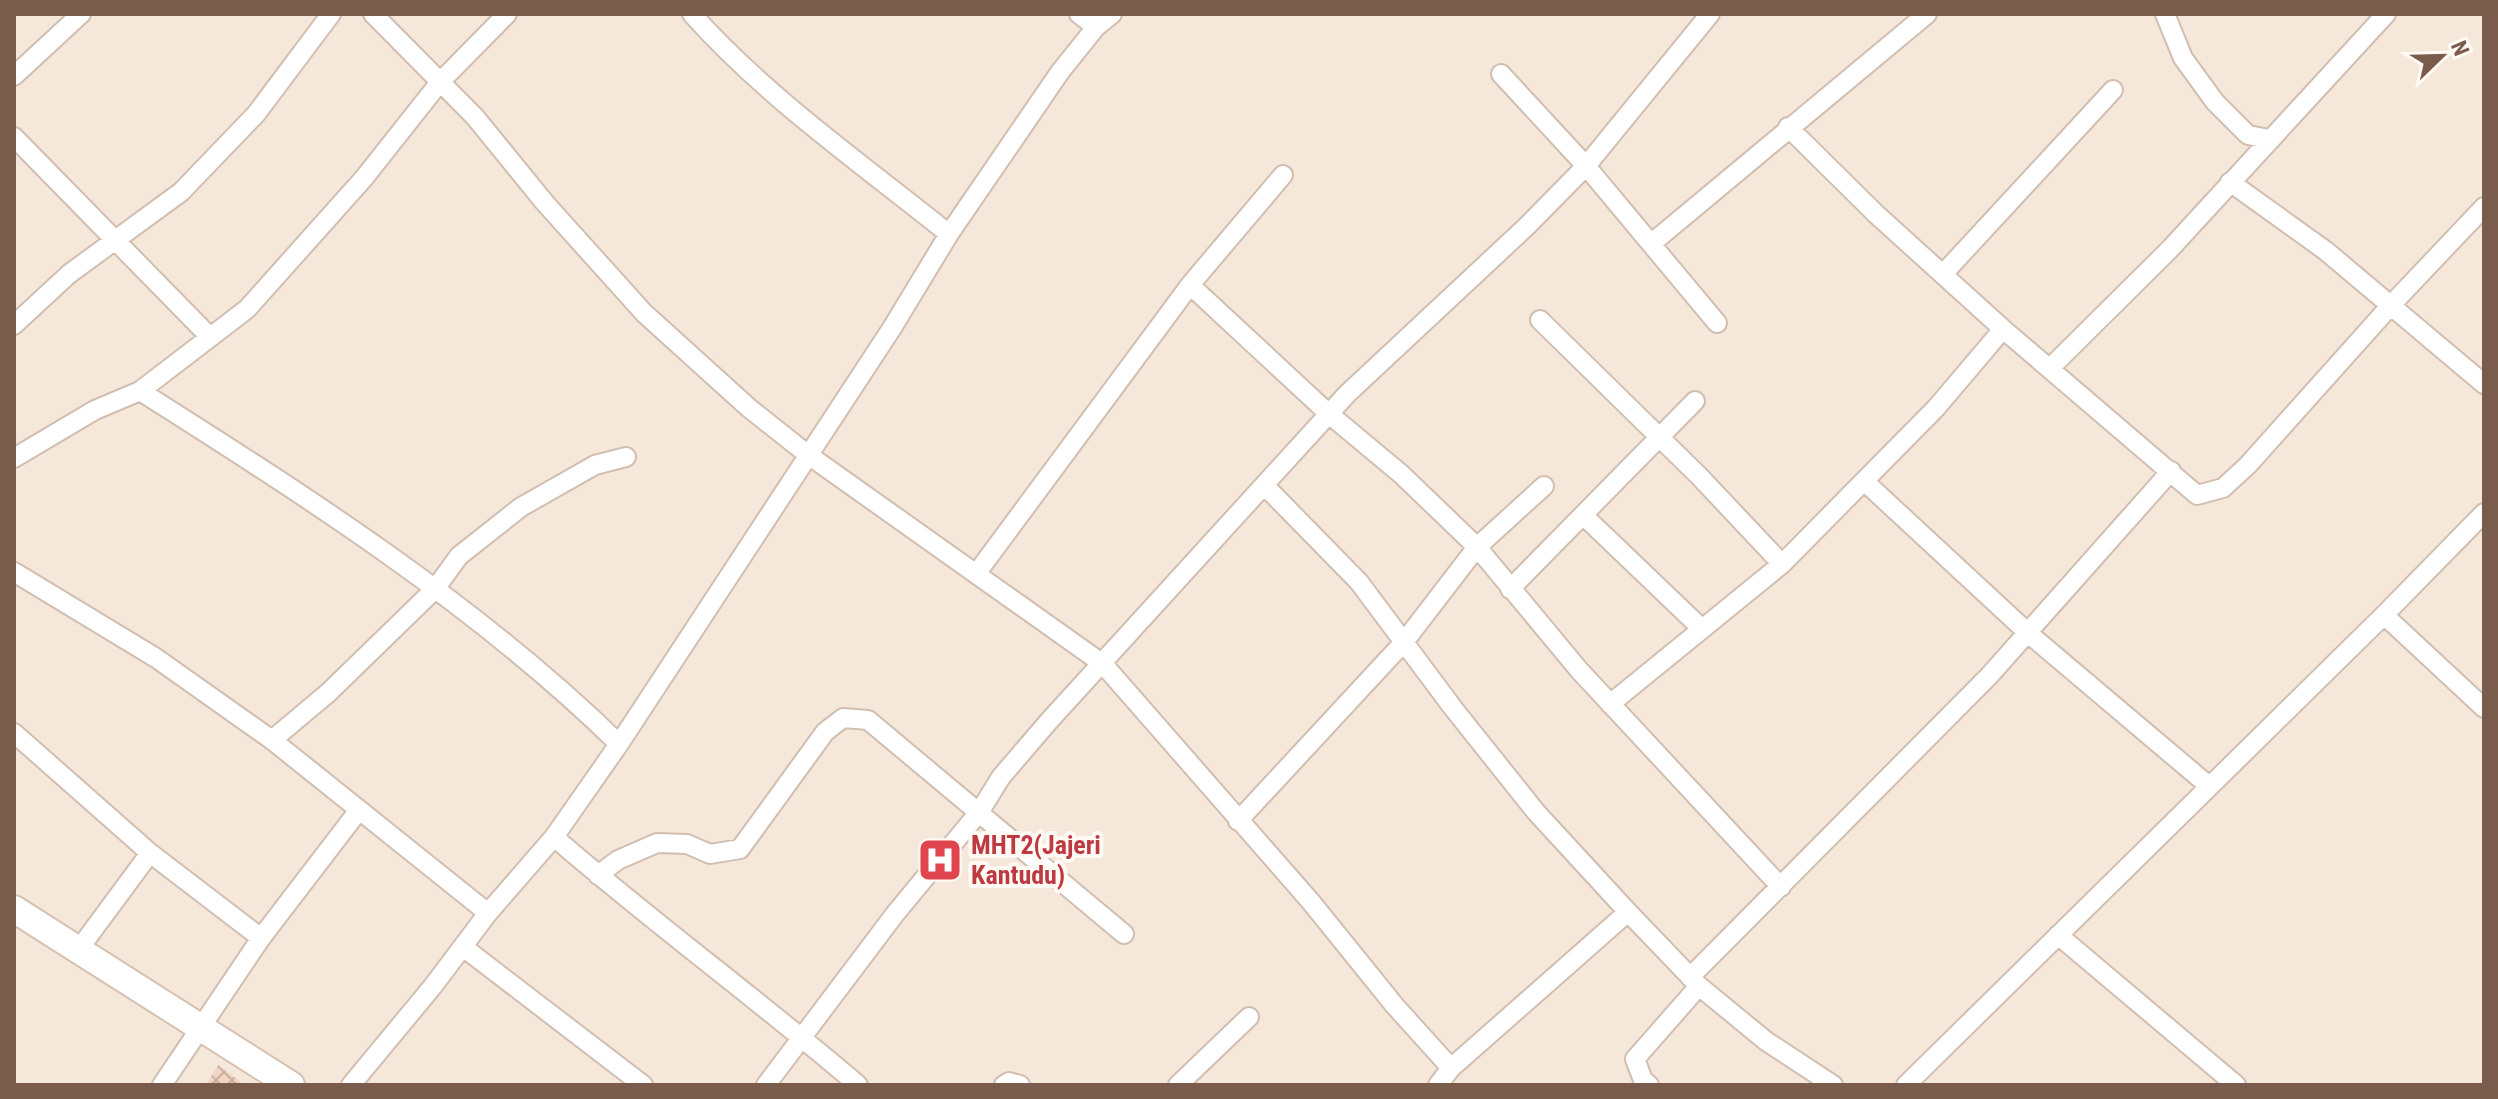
<svg xmlns="http://www.w3.org/2000/svg" width="2498" height="1099" viewBox="0 0 2498 1099" font-family="'Roboto Condensed',sans-serif">
<style>
.residential{fill:#f5e8da}
.building{fill:url(#building-cross-hatch)}
.lines{fill:none;stroke-linecap:round;stroke-linejoin:round}
.street-casing{stroke:#d1beb0;stroke-width:22}
.secondary-casing{stroke:#d6c0b0;stroke-width:30}
.street{stroke:#fff;stroke-width:18}
.secondary{stroke:#fff;stroke-width:26}
.labels{text-anchor:middle;dominant-baseline:central;stroke-width:8;stroke-linejoin:round;paint-order:stroke}
.health-label{font-size:26px;font-weight:bold;fill:#be3a42;stroke:#fffaf3;text-anchor:start}
</style>
<defs>
<pattern id="building-cross-hatch" width="8" height="8" patternUnits="userSpaceOnUse" patternTransform="scale(2)"><rect width="8" height="8" fill="#f3d5c3"/><path d="M0 0l8 8M0 8l8-8" fill="none" stroke="#cab0a1"/></pattern>
</defs>
<rect width="100%" height="100%" fill="#fdf6ec"/>
<path class="residential" d="M14,14h2470v1071h-2470z"/>
<path class="building" d="M218,1065l27,20h-39z"/>
<g class="lines">
<g class="street-casing">
<path id="street" d="M373,14l102,103 70,86 99,110 105,95 58,46 296,210 208,238 84,104 56,62
M692,14c75,84 170,150 257,220
M1079,14l17,13
M2165,14l18,44 32,44 33,33 21,4
M1501,74l85,92 131,157
M14,76l67,-62
M1788,127l88,87 127,115 194,166 26,-7 25,-23 144,-161 92,-97
M14,137l196,200
M2230,182l96,69 158,133
M1652,243l275,-229
M1943,274l170,-184
M1190,285l139,129 72,60 76,73 102,123 202,217
M1540,320l159,156 83,88
M14,325l55,-51 112,-82 75,-78 75,-100
M2050,368l120,-119 216,-235
M140,391c167,106 337,214 479,353
M14,458l81,-48 45,-19 107,-82 117,-131 76,-96 67,-68
M1864,481l164,152 181,153
M1264,485l95,97 94,126 83,104 92,100 71,74 67,55 67,44
M1584,516l118,113
M14,572l142,86 116,82 216,173
M976,574l214,-289 93,-110
M1510,589l185,-188
M2384,615l100,93
M1610,704l172,-140 154,-156 67,-79
M14,733l136,120 111,85
M272,740l56,-47 107,-104 24,-33 62,-49 74,-42 31,-8
M1238,821l166,-179 73,-95 67,-61
M554,837c99,86 205,163 304,248
M598,875l20,-15 39,-17 30,1 23,10 30,-5 85,-117 18,-14 25,2 256,214
M2058,935l178,150
M463,947l180,138
M79,949l71,-96
M1690,977l299,-301 182,-205
M162,1085l99,-147 98,-128
M351,1085l82,-99 55,-73 66,-76 65,-93 273,-416 57,-94 111,-162 36,-45 16,-13
M766,1085l129,-171 85,-103 21,-34 48,-56 298,-327 180,-168 59,-60 124,-152
M1004,1085l5,-3 11,3
M1178,1085l71,-68
M1438,1085l13,-17 177,-156
M1649,1085l-6,-5 -8,-21 64,-73
M1906,1085l478,-470 100,-102"/>
</g>
<g class="secondary-casing">
<path id="secondary" d="M14,909l277,176"/>
</g>
<use href="#street" class="street"/>
<use href="#secondary" class="secondary"/>
</g>
<defs>
<g id="hospital-square" transform="scale(2.3)"><rect x="-9" y="-9" width="18" height="18" rx="4" fill="#e0444e" stroke="#fffaf3"/><path d="M-5-5h3v3.5h4V-5h3V5h-3V1.5h-4V5h-3Z" fill="#fff"/></g>
</defs>
<g fill-rule="evenodd">
<use href="#hospital-square" x="940" y="860"/>
</g>
<g class="labels">
<g class="health-label">
<text x="971" y="845">MHT2(Jajeri<tspan x="971" dy="30">Kantudu)</tspan></text>
</g>
</g>
<rect width="2498" height="1099" fill="none" stroke="#7a5c4d" stroke-width="32"/>
<g transform="translate(2442 56) rotate(67)" stroke="#fffaf3" stroke-width="6" paint-order="stroke">
<path d="M0-6L14 30L0 20L-14 30Z" fill="#7a5c4d"/>
<text y="-12" font-size="22" font-weight="bold" text-anchor="middle" fill="#7a5c4d">N</text>
</g>
</svg>
